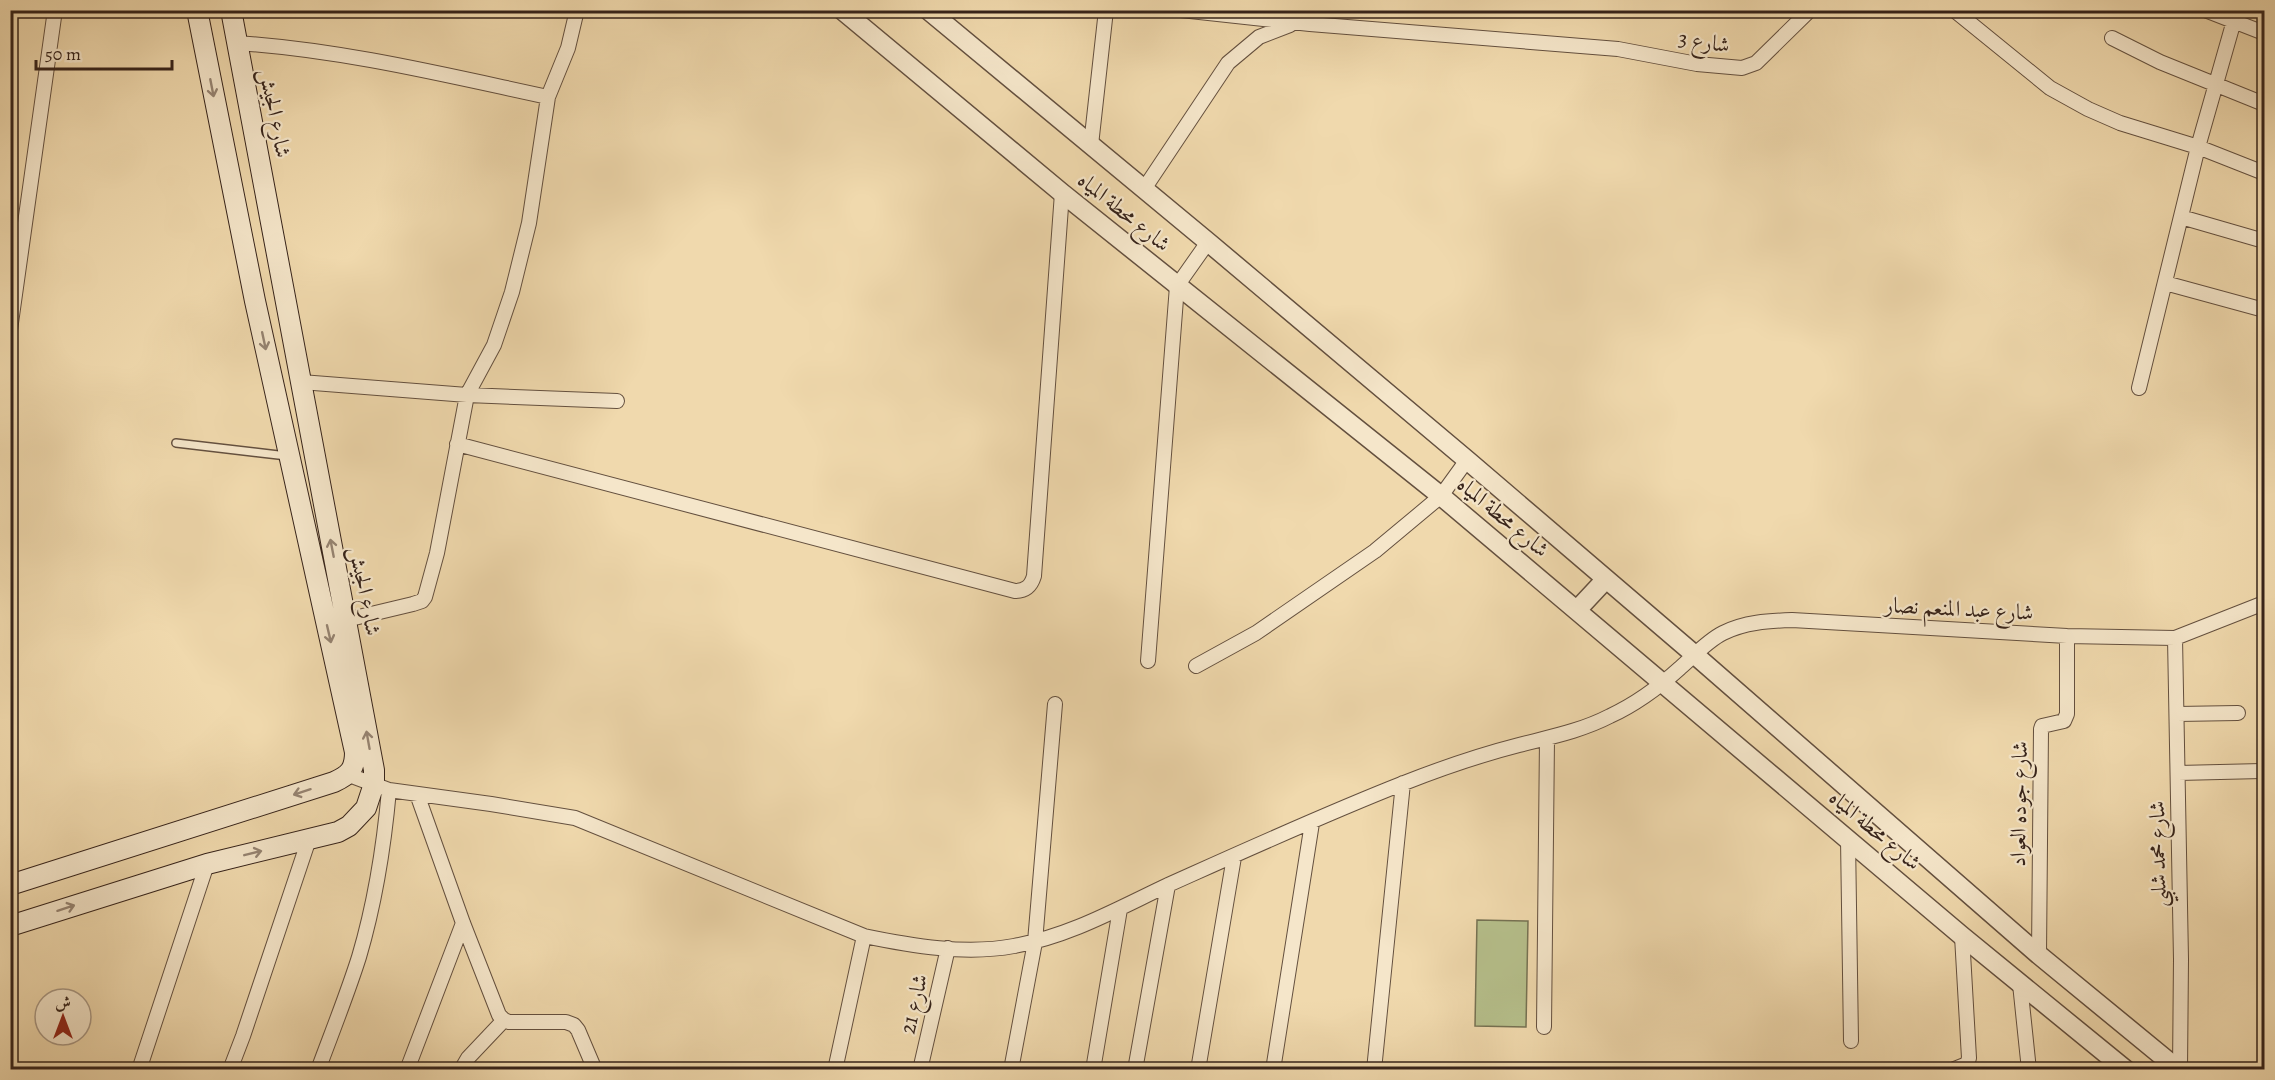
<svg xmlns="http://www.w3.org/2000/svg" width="2275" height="1080" viewBox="0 0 2275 1080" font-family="Alegreya,Amiri,serif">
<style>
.green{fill:#b6c08c;stroke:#767253;stroke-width:1.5}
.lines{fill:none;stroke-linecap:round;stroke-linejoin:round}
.service-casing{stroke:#64503f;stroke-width:10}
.minor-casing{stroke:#64503f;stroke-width:16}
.tertiary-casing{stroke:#64503f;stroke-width:21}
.secondary-casing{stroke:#36231a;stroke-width:22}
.service{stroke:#f5e6ca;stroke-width:7}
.minor{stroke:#f5e6ca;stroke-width:14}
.tertiary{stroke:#f5e6ca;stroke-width:18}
.secondary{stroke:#f5e6ca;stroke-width:20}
.oneway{stroke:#968472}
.labels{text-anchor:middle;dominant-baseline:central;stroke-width:4.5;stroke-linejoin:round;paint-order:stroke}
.street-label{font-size:22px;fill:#36231a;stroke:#f5e6ca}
</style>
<rect width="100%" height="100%" fill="#f0d9ad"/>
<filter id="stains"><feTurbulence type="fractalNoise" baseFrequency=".00333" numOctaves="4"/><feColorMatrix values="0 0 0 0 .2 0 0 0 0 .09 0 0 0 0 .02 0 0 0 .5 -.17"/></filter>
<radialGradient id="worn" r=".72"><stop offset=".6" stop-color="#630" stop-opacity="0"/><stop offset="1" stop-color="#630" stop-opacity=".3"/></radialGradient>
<path class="green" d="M1477,920l51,1 -2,106 -51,-1z"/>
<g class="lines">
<g class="service-casing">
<path id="service" d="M176,443l111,13"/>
</g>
<g class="minor-casing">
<path id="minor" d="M1181,10l129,14 308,25 79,15 45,4 14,-5 54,-53
M1954,10l96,78 38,21 32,14 78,24 66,26
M2205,10l59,23
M2112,38l48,24 104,42
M237,43c106,7 208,32 311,54
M1091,145l15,-135
M1144,189l84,-126 31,-26 31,-12
M2181,217l83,24
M2165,283l99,27
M10,330l45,-320
M301,382l166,13 150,6
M2139,388l59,-241 39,-137
M457,444l558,147c11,0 16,-5 19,-15l28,-383
M346,620l67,-16 9,-3 3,-4 12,-44 30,-158 27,-50 18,-53 17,-69 19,-126 20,-49 9,-38
M2175,638l6,321 -1,111
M1148,661l29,-375 31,-44
M1196,666l60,-33 119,-82 66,-55 26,-36
M2177,714l61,-1
M2178,773l84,-2
M349,775l40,15 102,14 84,14 289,118c48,10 102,19 150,10 56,-10 103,-37 154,-61 78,-35 157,-71 236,-102 38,-15 76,-28 115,-38 31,-8 62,-14 91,-29 26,-12 49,-29 70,-48 14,-12 27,-27 43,-35 22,-11 45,-12 69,-13l275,16 108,2 89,-35
M417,794l46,129 36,92 5,5 5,2h57l8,3 4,5 17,40
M1848,839l3,202
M2039,955l2,-226 1,-3 22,-5 3,-7v-78
M2020,984l9,86
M1544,1027l3,-288
M139,1070l68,-206
M230,1070l13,-34 66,-197
M318,1070c14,-38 29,-75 41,-113 16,-54 25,-111 30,-167
M407,1070l56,-147
M461,1070l7,-12 36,-38
M835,1070l29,-134
M920,1070l28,-122
M1011,1070l24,-128 20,-238
M1093,1070l27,-161
M1135,1070l33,-185
M1198,1070l36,-213
M1273,1070l39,-247
M1374,1070l29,-287
M1952,1070l15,-6 2,-6 -7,-122"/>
</g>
<g class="tertiary-casing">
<path id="tertiary" d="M842,10l220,183 379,303 521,440 164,134
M928,10l280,232 259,218 228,195 344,300 140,115
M1577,610l29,-31"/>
</g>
<g class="secondary-casing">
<path id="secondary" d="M10,885l324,-103c15,-7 21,-12 21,-30l-100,-451 -58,-291
M10,926l197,-62 131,-32 11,-6 17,-18 8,-24v-14l-143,-760"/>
</g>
<use href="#service" class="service"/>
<use href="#minor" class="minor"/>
<use href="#tertiary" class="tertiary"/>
<use href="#secondary" class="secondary"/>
</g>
<defs><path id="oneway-shaft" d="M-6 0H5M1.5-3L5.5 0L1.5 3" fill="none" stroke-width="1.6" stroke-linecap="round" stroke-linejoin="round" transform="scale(1.5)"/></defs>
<g class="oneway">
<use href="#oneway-shaft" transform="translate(212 88) rotate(79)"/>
<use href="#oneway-shaft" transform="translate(264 341) rotate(78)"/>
<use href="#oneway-shaft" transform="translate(332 548) rotate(-101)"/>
<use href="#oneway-shaft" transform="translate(329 634) rotate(77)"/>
<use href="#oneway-shaft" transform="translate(368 740) rotate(-100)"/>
<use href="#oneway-shaft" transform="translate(302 792) rotate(162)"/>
<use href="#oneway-shaft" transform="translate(253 853) rotate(-14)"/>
<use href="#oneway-shaft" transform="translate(66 908) rotate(-18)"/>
</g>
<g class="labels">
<g class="street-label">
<text transform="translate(1704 42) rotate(8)">شارع 3</text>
<text transform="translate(275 113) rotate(79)">شارع الجيش</text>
<text transform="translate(1124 212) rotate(39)">شارع محطة المياه</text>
<text transform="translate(1503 517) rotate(40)">شارع محطة المياه</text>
<text transform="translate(365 591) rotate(79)">شارع الجيش</text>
<text transform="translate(1959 609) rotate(3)">شارع عبد المنعم نصار</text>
<text transform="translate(2019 804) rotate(-89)">شارع جوده العواد</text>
<text transform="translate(1875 830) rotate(40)">شارع محطة المياه</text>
<text transform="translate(2158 854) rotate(-91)">شارع محمد شلبي</text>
<text transform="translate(914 1004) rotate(-77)">شارع 21</text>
</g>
</g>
<rect width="2275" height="1080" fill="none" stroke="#f0d9ad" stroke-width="36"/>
<rect x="12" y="12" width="2251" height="1056" fill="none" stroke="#36231a" stroke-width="3"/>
<rect x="18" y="18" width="2239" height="1044" fill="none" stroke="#36231a" stroke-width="1.5"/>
<g transform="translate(63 1017)"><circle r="28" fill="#f5e6ca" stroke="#a99884" stroke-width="1.5"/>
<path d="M0-4.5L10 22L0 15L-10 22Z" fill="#8f2418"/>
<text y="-9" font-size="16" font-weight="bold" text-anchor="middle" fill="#36231a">ش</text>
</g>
<path d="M36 60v9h136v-9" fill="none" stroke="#36231a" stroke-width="3"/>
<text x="45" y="60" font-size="18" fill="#36231a" stroke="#f5e6ca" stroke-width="4.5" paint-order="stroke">50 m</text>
<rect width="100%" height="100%" filter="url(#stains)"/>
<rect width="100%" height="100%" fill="url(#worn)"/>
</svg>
